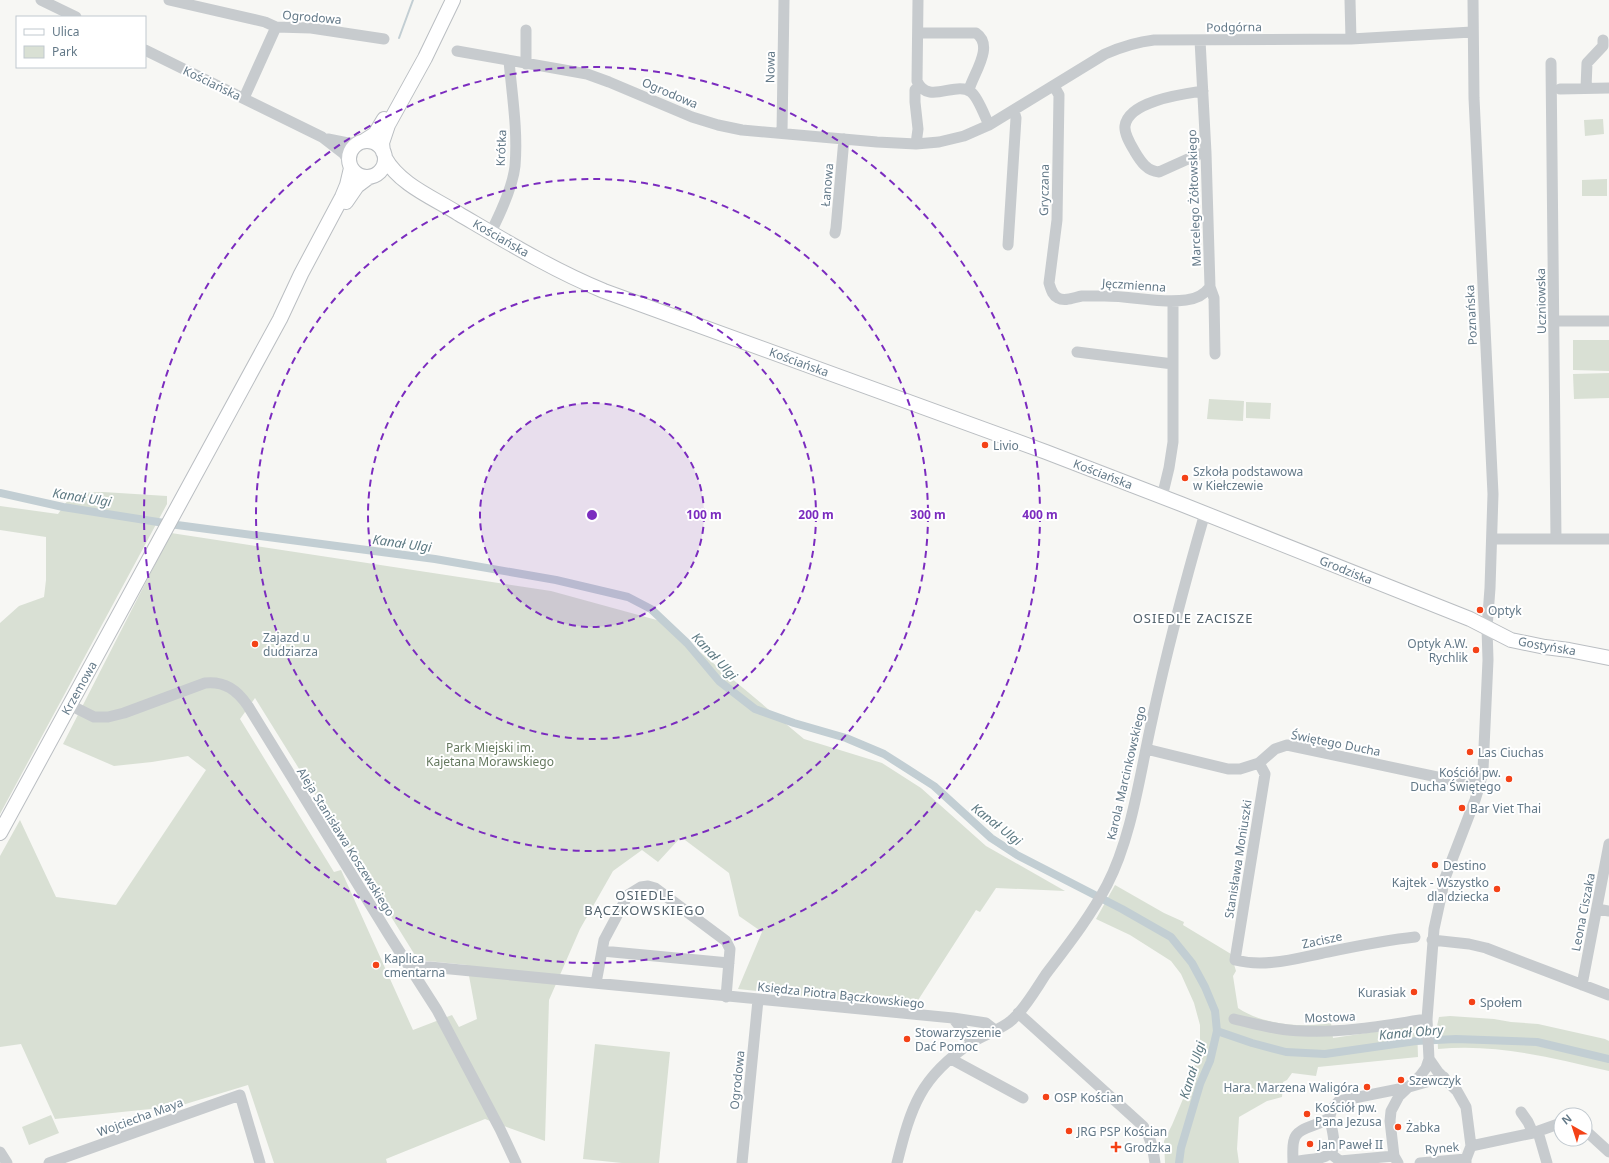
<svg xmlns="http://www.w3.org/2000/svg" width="1609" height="1163" viewBox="0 0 1609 1163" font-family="'Noto Sans',sans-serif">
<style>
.green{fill:#d9e0d4;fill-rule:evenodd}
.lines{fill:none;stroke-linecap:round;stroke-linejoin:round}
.stream{stroke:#c2ced3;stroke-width:2}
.canal{stroke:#c2ced3;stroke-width:8}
.major-casing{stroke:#babec2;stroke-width:16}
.minor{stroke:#c7cbce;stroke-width:11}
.major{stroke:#fff;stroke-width:14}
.ring{fill:none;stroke:#7b2cbf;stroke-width:2;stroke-dasharray:7 5}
.poi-dot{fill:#f44217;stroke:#fff;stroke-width:1.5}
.labels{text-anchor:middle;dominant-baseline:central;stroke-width:4;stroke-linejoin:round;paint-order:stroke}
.street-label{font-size:12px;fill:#637988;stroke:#fff}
.poi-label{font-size:12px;fill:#637988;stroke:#fff;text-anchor:start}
.park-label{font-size:12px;fill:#65795f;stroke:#fff}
.water-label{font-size:13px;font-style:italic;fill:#5f7b84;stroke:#fff}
.neighbourhood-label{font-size:13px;letter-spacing:1px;fill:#52626c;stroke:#fff}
.centre{fill:#7b2cbf;stroke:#fff;stroke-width:2}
.ring-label{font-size:12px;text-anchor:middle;font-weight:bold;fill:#7b2cbf;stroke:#fff;stroke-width:4;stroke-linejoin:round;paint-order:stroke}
</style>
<rect width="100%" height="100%" fill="#f7f7f4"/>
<path class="green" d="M1603,119l1,15 -19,2 -1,-16z
M1607,179v17h-25v-16z
M1573,340h36v31l-36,-1z
M1609,373v25l-35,1 -1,-25z
M1209,399l35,2 -1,20 -36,-2z
M1246,402l25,1 -1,16 -24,-1z
M103,492l64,4v8l-167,310v-191l19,-17 25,-9 2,-17v-43l-46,-7v-24l58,8 15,-21z
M171,533l380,58 113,31 140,117 78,24 39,25 65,58 79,45 -69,-3 -16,24 -4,-2 -63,98 -175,-19 24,-57 -23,-16 -10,-43 -48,-36 -23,25 -16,-12 -29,21 -33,58 -31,71 -4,141 -60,-22 -99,40 1,4h-113l-26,-78 -69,21 -124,13 -34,-75 -21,3v-191l20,-36 36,77 60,8 90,-135 -18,-14 -36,6 -38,4 -51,-22zM255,698l163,262 49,5 10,54 -18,8 -7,-12 -39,15 -72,-160 -7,2 -94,-153z
M1115,885l49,28 20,9 -1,3 48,29 5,17 -3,5 5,32c25,17 65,20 93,15l2,15 66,-10 18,-4 1,33 -100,10 -2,9 -24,-3 -5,7 -4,2 -1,15 -15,4 -28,16 -2,32 2,14h-74l-1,-22 8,-16 16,-38 8,-29 1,-16 3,-2v-15l-6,-22 -13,-29 -10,-13 -41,-26 -34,-16z
M1450,1016l44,3 17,3 27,2 67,15 4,2v30c-57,-13 -113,-28 -171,-22l-1,-23 2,-9z
M595,1044l75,8 -11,111h-37l-39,-4z
M51,1115l8,18 -30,12 -7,-18z"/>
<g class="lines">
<path class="stream" d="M399,38l14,-38"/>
<path class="canal" d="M0,493l63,14 114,18 258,34 121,21 72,17 23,12 36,34 32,38 36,28 39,14 52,15 38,16 50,32 57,52 26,17 105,54 49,28 21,26 13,24 10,24 2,20 -7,30 -10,23 -19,64 -2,15
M1217,1031l35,12 34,9 39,2 91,-13 40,-2 81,3 72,17"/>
<g class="major-casing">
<path id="major" d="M364,141l11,-7 9,-15
M349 159a18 18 0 1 1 36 0a18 18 0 1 1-36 0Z
M383,152l-1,-9 6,-18 37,-67 28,-58
M385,158c15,27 49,40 74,56 48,28 94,56 145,77l442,161 135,52 289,115 41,21 34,7 24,3 40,8
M346,202l11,-16 12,-9
M0,833l280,-514 21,-45 41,-77 5,-12 4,-17"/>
</g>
<path class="minor" d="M41,0l35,17
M169,0l96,22 11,5 35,1 73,11
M918,0l-1,81c11,25 39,-1 54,11 7,5 14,25 18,33
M1350,0l1,39
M526,30v34
M918,33h58c19,13 -3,41 -7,57
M1200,40l6,113 4,134 4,11 1,56
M145,50l177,87 22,17 5,8
M457,51l130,23 22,8 83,35 26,8 24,5 135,12 39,2 23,-2 25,-6 25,-11 116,-71c16,-7 31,-12 49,-14l197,-1 121,-7
M1551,63l5,476
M1054,86l5,9 -2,125 -8,63c2,6 3,12 9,15 7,4 17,-1 24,-2 6,0 13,0 19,0 28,-1 57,8 85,4 10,-1 18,-5 24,-13
M1586,88l1,-25 16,-17v-6
M1560,89l49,-1
M1203,91c-20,3 -75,10 -78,35 -1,8 6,19 10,26 6,10 12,19 24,20l40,-18 7,-1
M244,98l32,-71
M782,133l2,-133
M328,139l20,4h11
M916,144l2,-15 -3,-27v-12l4,-4
M491,232c9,-18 22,-46 24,-66 3,-35 -3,-71 -6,-105
M835,233l1,-5 8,-89
M1008,245l8,-127 -2,-7
M1555,321h54
M1077,352l96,12
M1162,497l7,-29 4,-26v-141
M1492,539h117
M70,705l24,12h14l16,-4 81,-30c20,-2 32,7 43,23l141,229 48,75 63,119 16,34
M1146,749l82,20h12l19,-6 16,-14 12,-4 169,36 24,3
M1259,763l6,11 -30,186c31,8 62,-2 93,-8 29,-6 58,-12 87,-15
M1597,909l12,2
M1432,940l37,4 17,4 123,47
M602,951l127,12
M412,970l4,-3h14l523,51 33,5 9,7
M596,983l8,-43 24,-45 13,-8 7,-1 7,2 71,53 4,8 -4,48
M1582,985l27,-141
M1018,1013l125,113c8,11 10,23 12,37
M953,1018l19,24
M1234,1019c23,5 46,12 69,12 42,2 83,-6 124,-12
M951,1059l72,39
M1429,1059l9,13 19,19 9,16 5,39 -5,13v4
M1521,1112l7,10 5,11
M1585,1130l24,22
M1538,1132l9,31
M1471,1146l62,-13 28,-10
M0,1152l7,11
M1331,1154l9,7 54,-5
M49,1163l191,-68 20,68
M742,1163l16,-163
M897,1163c14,-56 23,-86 74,-120 12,-8 32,-14 42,-24 13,-12 23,-30 33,-45 22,-29 44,-57 61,-89 25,-48 33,-112 45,-165 15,-70 33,-138 53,-207
M1293,1163c10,-5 23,-2 33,-7 15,-6 4,-28 4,-40 1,-6 5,-11 9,-15l70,-14 35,-10
M1293,1163c0,-7 -1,-16 1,-23 3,-14 27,-14 36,-23
M1398,1163l-4,-7 -4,-35 1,-10 8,-15 21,-20 6,-8 3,-9 -2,-40 7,-90 11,-51 30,-78 5,-16 3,-14 5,-110 -1,-32 3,-40 3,-94 -19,-396 -1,-98
M1420,1163l46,-4"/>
<use href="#major" class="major"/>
</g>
<circle cx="592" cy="515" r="112" fill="#7b2cbf" fill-opacity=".12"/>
<g class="ring">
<circle cx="592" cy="515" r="112"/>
<circle cx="592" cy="515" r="224"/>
<circle cx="592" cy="515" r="336"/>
<circle cx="592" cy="515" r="448"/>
</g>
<g class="poi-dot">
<circle cx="985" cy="445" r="4"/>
<circle cx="1185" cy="478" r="4"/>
<circle cx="1480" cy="610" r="4"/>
<circle cx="255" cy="644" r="4"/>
<circle cx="1476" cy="650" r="4"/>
<circle cx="1470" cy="752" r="4"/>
<circle cx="1509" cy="779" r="4"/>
<circle cx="1462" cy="808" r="4"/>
<circle cx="1435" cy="865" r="4"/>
<circle cx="1497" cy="889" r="4"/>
<circle cx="376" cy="965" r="4"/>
<circle cx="1414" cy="992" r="4"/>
<circle cx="1472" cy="1002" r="4"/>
<circle cx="907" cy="1039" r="4"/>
<circle cx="1401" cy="1080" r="4"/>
<circle cx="1367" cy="1087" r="4"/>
<circle cx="1046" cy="1097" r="4"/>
<circle cx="1307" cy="1114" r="4"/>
<circle cx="1398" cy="1127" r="4"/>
<circle cx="1069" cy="1131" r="4"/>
<circle cx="1310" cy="1144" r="4"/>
<path d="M1114 1141h4v4h4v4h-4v4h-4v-4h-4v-4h4z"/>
</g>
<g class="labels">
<g class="street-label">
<text transform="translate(312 17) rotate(5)">Ogrodowa</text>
<text transform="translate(1234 27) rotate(-1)">Podgórna</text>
<text transform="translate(770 67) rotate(-89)">Nowa</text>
<text transform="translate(212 83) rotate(26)">Kościańska</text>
<text transform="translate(670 93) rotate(23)">Ogrodowa</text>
<text transform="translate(501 148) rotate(-88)">Krótka</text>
<text transform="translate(827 185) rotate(-85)">Łanowa</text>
<text transform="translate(1044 190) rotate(-89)">Gryczana</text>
<text transform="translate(1194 198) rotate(-92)">Marcelego Żółtowskiego</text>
<text transform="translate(501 238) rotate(30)">Kościańska</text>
<text transform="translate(1134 285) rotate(4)">Jęczmienna</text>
<text transform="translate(1541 301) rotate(-91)">Uczniowska</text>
<text transform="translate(1471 315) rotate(-93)">Poznańska</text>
<text transform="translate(799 362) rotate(20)">Kościańska</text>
<text transform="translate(1103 474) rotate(21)">Kościańska</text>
<text transform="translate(1346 570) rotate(22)">Grodziska</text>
<text transform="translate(1547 646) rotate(10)">Gostyńska</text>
<text transform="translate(79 688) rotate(-61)">Krzemowa</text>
<text transform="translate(1336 743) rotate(11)">Świętego Ducha</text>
<text transform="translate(1126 773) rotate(-77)">Karola Marcinkowskiego</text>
<text transform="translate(346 842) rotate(58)">Aleja Stanisława Koszewskiego</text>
<text transform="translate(1238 859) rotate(-81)">Stanisława Moniuszki</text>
<text transform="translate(1583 912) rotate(-79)">Leona Ciszaka</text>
<text transform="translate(1322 940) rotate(-12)">Zacisze</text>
<text transform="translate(841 995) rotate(6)">Księdza Piotra Bączkowskiego</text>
<text transform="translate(1330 1017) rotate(-2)">Mostowa</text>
<text transform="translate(737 1080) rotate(-84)">Ogrodowa</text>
<text transform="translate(140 1117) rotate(-20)">Wojciecha Maya</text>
<text transform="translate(1442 1148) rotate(-5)">Rynek</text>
</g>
<g class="poi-label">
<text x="993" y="445">Livio</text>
<text x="1193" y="471">Szkoła podstawowa<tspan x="1193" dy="14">w Kiełczewie</tspan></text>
<text x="1488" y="610">Optyk</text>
<text x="263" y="637">Zajazd u<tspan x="263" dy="14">dudziarza</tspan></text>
<text x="1468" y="643" text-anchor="end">Optyk A.W.<tspan x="1468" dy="14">Rychlik</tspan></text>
<text x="1478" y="752">Las Ciuchas</text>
<text x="1501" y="772" text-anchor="end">Kościół pw.<tspan x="1501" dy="14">Ducha Świętego</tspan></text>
<text x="1470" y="808">Bar Viet Thai</text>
<text x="1443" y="865">Destino</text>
<text x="1489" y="882" text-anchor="end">Kajtek - Wszystko<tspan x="1489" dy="14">dla dziecka</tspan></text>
<text x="384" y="958">Kaplica<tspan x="384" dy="14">cmentarna</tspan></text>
<text x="1406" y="992" text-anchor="end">Kurasiak</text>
<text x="1480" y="1002">Społem</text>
<text x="915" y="1032">Stowarzyszenie<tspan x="915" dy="14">Dać Pomoc</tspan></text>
<text x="1409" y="1080">Szewczyk</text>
<text x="1359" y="1087" text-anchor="end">Hara. Marzena Waligóra</text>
<text x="1054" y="1097">OSP Kościan</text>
<text x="1315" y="1107">Kościół pw.<tspan x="1315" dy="14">Pana Jezusa</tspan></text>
<text x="1406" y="1127">Żabka</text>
<text x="1077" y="1131">JRG PSP Kościan</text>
<text x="1318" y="1144">Jan Paweł II</text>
<text x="1124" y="1147">Grodzka</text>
</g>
<g class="park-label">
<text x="490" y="747">Park Miejski im.<tspan x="490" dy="14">Kajetana Morawskiego</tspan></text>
</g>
<g class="water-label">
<text transform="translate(82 497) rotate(9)">Kanał Ulgi</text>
<text transform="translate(402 543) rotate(8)">Kanał Ulgi</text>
<text transform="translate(715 656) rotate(47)">Kanał Ulgi</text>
<text transform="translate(997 824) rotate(38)">Kanał Ulgi</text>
<text transform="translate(1411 1032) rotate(-5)">Kanał Obry</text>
<text transform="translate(1192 1070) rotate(-73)">Kanał Ulgi</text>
</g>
<g class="neighbourhood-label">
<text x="1193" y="618">OSIEDLE ZACISZE</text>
<text x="645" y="895">OSIEDLE<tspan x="645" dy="15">BĄCZKOWSKIEGO</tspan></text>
</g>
</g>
<circle cx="592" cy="515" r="6" class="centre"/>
<g class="ring-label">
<text x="704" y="519">100 m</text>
<text x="816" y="519">200 m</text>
<text x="928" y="519">300 m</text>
<text x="1040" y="519">400 m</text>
</g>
<rect x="16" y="16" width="130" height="52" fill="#ffffff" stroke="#c1c9cf"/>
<rect x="24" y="29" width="20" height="6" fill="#ffffff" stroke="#c1c9cf"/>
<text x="52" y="36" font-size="12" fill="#637988">Ulica</text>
<rect x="24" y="46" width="20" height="12" fill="#d9e0d4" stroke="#c1c9cf"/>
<text x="52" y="56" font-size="12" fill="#637988">Park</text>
<g transform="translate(1573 1127) rotate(321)"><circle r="19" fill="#ffffff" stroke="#c1c9cf"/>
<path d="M0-3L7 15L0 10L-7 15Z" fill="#f44217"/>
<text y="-6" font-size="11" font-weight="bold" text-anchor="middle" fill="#637988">N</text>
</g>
</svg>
